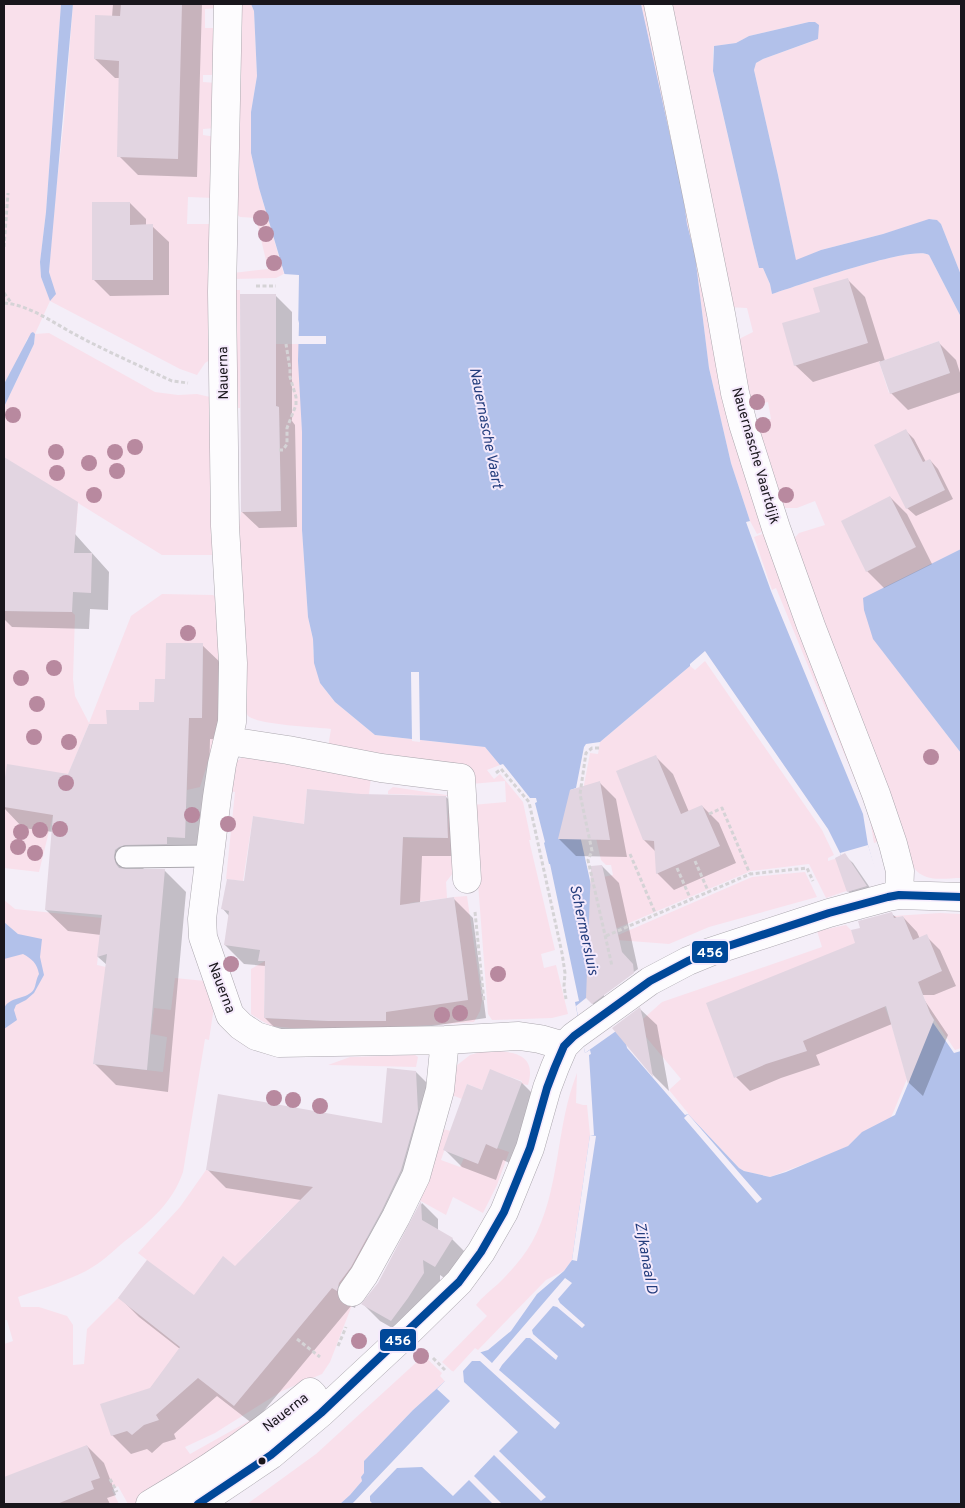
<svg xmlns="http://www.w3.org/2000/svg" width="965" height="1508" viewBox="0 0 965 1508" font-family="Overpass,sans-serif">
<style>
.green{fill:#f9e0eb;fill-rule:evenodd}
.water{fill:#b2c1ea;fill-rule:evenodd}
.pier{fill:#f4eef8}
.shadow{fill:#0003}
.building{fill:#e2d5e1}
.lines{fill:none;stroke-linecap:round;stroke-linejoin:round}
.service-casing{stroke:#aca8af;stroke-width:23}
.minor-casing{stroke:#aca8af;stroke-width:29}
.tertiary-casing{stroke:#aca8af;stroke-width:29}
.path{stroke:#d5d3d6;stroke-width:3;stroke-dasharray:4 2.5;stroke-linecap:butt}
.service{stroke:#fdfcfe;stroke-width:21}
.minor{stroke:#fdfcfe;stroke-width:28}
.tertiary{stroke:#fdfcfe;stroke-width:28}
.bus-1-casing{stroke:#f5eafc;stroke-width:11}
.bus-1{stroke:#004899;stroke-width:8}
.tree{fill:#b8899f}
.bus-dot{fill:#19161c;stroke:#f5eafc;stroke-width:2}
.labels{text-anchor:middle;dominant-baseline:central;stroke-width:4;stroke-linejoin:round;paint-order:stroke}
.street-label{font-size:14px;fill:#19161c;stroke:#f5eafc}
.water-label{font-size:15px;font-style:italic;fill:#243d7d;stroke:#f5eafc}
.line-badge{stroke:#f5eafc;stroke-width:2}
.badge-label{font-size:14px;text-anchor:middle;font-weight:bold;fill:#fff}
</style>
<rect width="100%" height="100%" fill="#f4eef8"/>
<path class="green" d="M4,4h57l-15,208 -6,50 1,15 7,18 4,-13 -3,-10 4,-53 11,-99 9,-116h146v4l-14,1v19h12v47h-14v7l14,1 -1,45 -13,1v6l13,2 -2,61 -26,-1 -1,27h27l-1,134 -8,5 -8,12 -17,-6 -130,-68 -15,33 14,-1 106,59 23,3 19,-1 13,3 8,158h-56l-84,-52 -2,28 -2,2 -70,-2v-124l30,-63 1,-10 -8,5 -5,14 -18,31z
M238,4h13l3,7 3,65 -6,36v41l8,35 25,86 -8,4 -43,1v-6l35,-4 -12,-51 -16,-1 -6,-5z
M641,4h15l48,247 177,590 -7,2 -5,-29 -93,-226 -4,2 -18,-53 8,-3v-2l-5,2 -7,-13 -19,-58 -22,-95 -14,-113 -8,-31 -7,-52 -9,-32z
M670,4h291v271l-20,-51 -8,-5 -50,15 -62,16 -25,11 -18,-86 -24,-105 2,-7 7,-4 50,-18 -4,-19 -60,14 -13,7 -22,3 -1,5v21l40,172 6,24h4l7,16 2,10c22,-7 142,-50 157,-39l32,62v232l-38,20 -42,80 80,104v125c-16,0 -36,5 -47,-10l-122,-327 7,-8 26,-8 -10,-24 -18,7h-12l-10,-22 -18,-63 14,-4 -3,-17 -16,3 -15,-65 16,-8 -6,-24 -20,-1zM939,341l11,32 -61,20 -10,-31z
M232,290h8v118h-7z
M276,344h23l3,88v98l6,87 5,22v12l7,32 15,19 40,33 110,12 15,18 -13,5 7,9 6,-5 23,28 8,38h-2l26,110 -14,4 3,14 12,-3 12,49 -16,4 -60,2 -4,-6 -16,-209 34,-3 -1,-21 -34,3 -143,-37 3,-18c-17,-2 -72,-4 -83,-13 -1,-1 -2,-5 -3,-7l-8,-169 4,-28 40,-1 -2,-104 -3,-1z
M162,594l51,1 5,4 6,78 -4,46 -20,64 -13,3 1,-55 -35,-18 49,1 1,-75h-36l-2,36h-10l-1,23h-14l-1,8h-32v14h-18l-33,79 -17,69 -35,-4v-257l68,1 3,3 -2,64 2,17 14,27 42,-107z
M705,661l117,169 12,25 -6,3v3l13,-4 11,32 -26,9 -17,-34 -58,7 -136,58 -12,-52 10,-2 -2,-10h-5l-5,-5 -17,-75 6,-32 8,1 2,-12 90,-76 5,4z
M245,756l126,20 -2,19 -62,-6 -5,55 -7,1 3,-22 -45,-7 -10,65 -17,-2 9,-87 -6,-1 6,-29z
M393,787l60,9v77l-7,9 1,16 -37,5 3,28 -22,80 77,-12 -14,-102 13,-1 15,104 -2,11 -6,11 -133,9 -40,-2 -29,-3 -10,-5 -11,-7v-45l14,-8 -1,57 64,3h58l1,-60 -21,-124 81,1 2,-42 -61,-2v-3z
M805,872l12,25 -108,30 -40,17 -52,-4 -1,-4 136,-59z
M4,900l11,9 87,9 -5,47 9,2 -13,97 70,8 4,-35 -16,-3 3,-26 17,2 4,-32 30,3 9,26 -5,33 -4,-1 -22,133c-10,30 -33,50 -58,69 -13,11 -24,22 -39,30 -22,11 -45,18 -68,26l3,10h18l28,9 6,9v40l11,-1 3,-35 31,-31 29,-38 -9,-7 42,-46 26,-37 102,16 1,-1 21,10 36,41 4,10 -23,33 -10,8 17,13 -24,62 -8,12 -40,17 -67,42 -30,14 5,7 68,-38 29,-19 -137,107h-22l-10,-18 -6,4 7,14h-115v-160l9,-3 -6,-21h-3v-370l14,-16 -14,-12zM289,1211l39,37 -26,38 -44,-44z
M940,913l21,1v134l-6,2 -25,-37 -16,-42 8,-5 -19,-50 -9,2 -1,-2z
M846,925l5,5 25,54 15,39 16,56 -14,34 -3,6 -33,18 -9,9 -10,5 -68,26 -26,-6 -5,-3 -51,-54v-1l-19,-23 12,-11 -35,-42 -3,-18 19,-17 160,-55 -5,-16z
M484,1051c25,0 54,0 44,34l-6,-1v-3l-32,-11 -8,20 -15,-6 -5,15 -10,-4 4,-29 14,-11z
M415,1055l3,2 -2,10 -88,-2 22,-8z
M577,1073l-1,30 7,2h4l3,30 -18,125 -8,11 -18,9 -68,70 -3,-2 -22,24 -11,-10 45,-46 -11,-11c6,-8 14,-14 22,-21 12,-12 25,-26 34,-42 29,-52 23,-114 45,-169z
M443,1129l8,2 -10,29 19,7 4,-9 14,5 8,-19 23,8 -12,33 -14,28 -30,-16 -7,18 -29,-16z
M420,1352l22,21 -2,3 5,5 -32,29 -49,51v12l-3,4 1,4 -12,14 -10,9h-93l69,-50 104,-95 -3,-4z"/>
<path class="water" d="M61,4h12l-24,268 7,22 -6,7 -9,-24 -1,-15 6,-50z
M251,4h390l30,136 9,32 7,52 8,31 14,113 22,95 19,58 -4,1 25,69 92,223 5,31 24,85 35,84 27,39 7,-2v453h-621l10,-9 12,-14 -1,-4 3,-4v-12l49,-51 62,-56 13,-4 23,-19 26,-37 27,-23 8,-11 18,-125h4l-5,-80 2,-1 -1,-4 -5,3 -10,-51 4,-1 -29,-137h-1l-5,-21 1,-1 -10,-39 2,-1 -1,-4h-6l-27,-34 -3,1 -15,-18 -110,-12 -40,-33 -15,-19 -6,-20 -1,-24 -5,-22 -6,-87v-98l-4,-71 1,-38 -40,-135 -8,-35v-41l6,-36 -3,-65zM705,651l123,178 12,24 22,68 48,158 -15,36 -33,17 -14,14 -62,26 -16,5 -26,-6 -5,-3 -51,-54 -3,1 -58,-67 -57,-258 6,-2 8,-41 2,-3 14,-2 90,-76v-2z
M809,22h6l4,3 -1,14 -55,20 -7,4 -2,7 24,105 18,85 25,-10 62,-16 46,-15 8,1 4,4 20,51v42l-32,-62c-15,-11 -135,32 -157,39l-2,-10 -7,-16h-4l-6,-24 -40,-173 1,-25 22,-3 13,-7z
M33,332l2,2 -1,10 -30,63v-23l27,-51z
M961,549v204l-88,-114 -9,-29 -1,-12z
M4,922l14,12 24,5 -2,18 4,18 -10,18 -8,7 -10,5 -2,5 3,10 -13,9c0,-5 -2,-15 0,-20 4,-13 24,-9 30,-20 2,-4 2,-10 5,-15 -2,-11 -7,-15 -16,-20l-19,5z"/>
<path class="pier" d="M284,274l15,1 -1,61h28v8h-30v-21l-14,-48z
M411,672h8l1,70 -8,-1z
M868,845l11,35 13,50 -30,-9 -22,-68z
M611,978l5,2 10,44 -41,29 -9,-47z
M688,1114l74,85 -5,4 -73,-85z
M590,1135l6,1 -19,125 -5,-1z
M565,1278l7,5 -14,16 2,4 25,22 -3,3 -25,-21 -4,-1 -21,24 1,4 25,22 -2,4 -26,-22h-4l-24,27 -3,5 61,53 -5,6 -75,-68h-8l-9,10 1,11 54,50 -19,19 47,46 -5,4 -47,-46 -20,21 28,28h-9l-24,-24 -16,16 -31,-29 -25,1 -27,28v5l3,3h-21l98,-103 -13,-12 8,-8 -2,-2 9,-8 2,1 20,-21 4,-1 14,13z"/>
<path class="shadow" d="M113,4h89l-5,173 -59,-2 -19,-19 1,-78h-5l-20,-19 17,-42z
M130,203l16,16v7h6l17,16v53l-59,1 -16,-16z
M848,280l17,17 20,64 54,-18 17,17 5,16v16l-53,18 -17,-17 -11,-32 -67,21 -18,-17 27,-53z
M275,295l17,17v109l3,4 2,102 -38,1 -17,-16z
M906,431l8,8 12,23 4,-2 8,9 15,30 -37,17 -9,-8z
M890,497l17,17 25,50 -48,24 -17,-17z
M4,533l71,1 34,38 -1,38 -18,-1 -1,20 -77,-2 -8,-8z
M202,645l22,21 -1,74 -13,-1 -3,120 -59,7 -9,5 25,-1 22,22 -18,200 -52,-7 -22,-22 13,-98 -9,-8 3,-22 -33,-4 -22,-21 7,-78 -30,-4 -19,-20v-17l4,-25 61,10 39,-51 47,-21 12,-24z
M656,757l17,17 16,38 13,-6 17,17 17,40 -62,27 -17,-17 -1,-21 -12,-12z
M599,782l17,17 11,58 -51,-1 -17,-17z
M361,795l85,2 19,19 1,40h-44l-2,47 34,-4 19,19 13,100 -81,12 -121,7 -19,-19 1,-52 -22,-2 -19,-19 4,-29 -6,-7 22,-26 60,-58z
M844,855l9,8 22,32 -18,5 -9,-9z
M602,866l17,17 19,86 -34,25v3l35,-26 10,11 -40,38 -17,-17z
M892,914l5,4 6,-1 14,15 3,7 6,-3 14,14 16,36 -22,9h-13l27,40 -25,61 -14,-13 -17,-59 -76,31 4,10 -39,13 -31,13 -14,-14 121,-134z
M640,1009l17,16 12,66 -15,-15 -40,-48z
M416,1072l19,19 -80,217 -4,-2 -98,118 -36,-28 -43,38 2,5 -13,4 -11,10 -5,-4 -16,5 -19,-19 38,-46 30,-40 -41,-32 -19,-19 74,-1 41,-30 66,-67 -75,-12 -19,-19 176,-45z
M522,1083l17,17 -25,65 -11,-5 -7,20 -34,-13 -17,-17 38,-58z
M422,1203l16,16v12l14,8 17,17 -16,28 -13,-9v15l-32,47 -28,-16 -17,-17 16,-21z
M87,1446l17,17 12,32 -9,3 3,6h-106v-25z"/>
<path class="building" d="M121,4h61l-4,155 -61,-2 2,-96 -25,-2 1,-44 25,1z
M92,202h38v23l23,-1v56h-61z
M848,278l20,65 -74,23 -12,-43 38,-11 -7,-24z
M240,294h36v112l3,1 2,104 -40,1z
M939,341l11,32 -60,21 -11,-32z
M906,429l17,33 7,-3 15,31 -39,19 -32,-64z
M4,457l74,45 -4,51h18l-1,40 -18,-1 -1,20 -68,-1z
M890,496l26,51 -50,25 -25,-51z
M166,643h37l-1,75h-13l-4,120 -18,-1v7l-42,1 -6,2 -4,3 -1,7 2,7 3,4 7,1h39l-18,201 -54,-6 14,-110 -10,3 5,-42 -57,-5 8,-95 -49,-8v-23l3,-20 61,10 21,-50h18l-1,-14h33v-8h15l1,-23h10z
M656,755l25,59 21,-9 18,41 -64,28 -2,-33 -11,-1 -27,-69z
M600,781l10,59 -52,-1 12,-49z
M307,789l54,5 85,2 2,42 -45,-1 -3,68 54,-8 14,103 -82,12v9h-58l-64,-3 1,-57h-7l2,-11 -36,-5 5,-34 -8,-2 6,-30 17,2 9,-65 51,8z
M845,853l22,33 -20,6 -12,-34z
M602,865l20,87 11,12 1,9 -42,31 -6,-6 5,-132z
M892,912l2,6 9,-2 10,24 14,-6 15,37 -24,11 12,31 4,7 -26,64 -22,-78 -83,35 4,10 -41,13 -32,14 -28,-75 149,-60 -4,-13 9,-2 -2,-7z
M640,1007l3,12 10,58 -41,-49z
M387,1068l29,3 2,40 -17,59 -19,40 -31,57 -12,16 -2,8 -5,-3 -98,118 -36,-28 -42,37 3,5 -15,5 -12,10 -5,-4 -16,5 -11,-32 50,-16 30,-41 -62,-49 29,-38 47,35 29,-39 12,10 78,-79 -107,-17 12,-76 164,29z
M490,1069l32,13 -25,67 -11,-5 -8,20 -35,-14 24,-66 15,6z
M421,1201l1,19 31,18 -18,29 -12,-7 1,13 -16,25 -17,23 -30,-17 17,-21z
M87,1445l13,33 -9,3 3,8 -37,15h-53v-27z"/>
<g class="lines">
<g class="service-casing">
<path id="service" d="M126,857l84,-1"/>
</g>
<g class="minor-casing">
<path id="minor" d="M228,4l-6,288 3,234 8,137 -1,59 -10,42 -5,33 -15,122 1,18 27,78 11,11 15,10 23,7 166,-3 74,-4 21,3 24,7
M658,4l63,310 14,79 8,31 33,104 35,98 65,168 17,50 7,27 -1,24
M228,741l60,9 93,18 80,10 6,101
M352,1292l12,-17 32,-58 20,-41 24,-86 5,-50"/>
</g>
<g class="tertiary-casing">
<path id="tertiary" d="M150,1504c57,-33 110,-69 160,-112l3,3 -28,24
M161,1504l54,-33
M198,1504l73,-49 50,-42 86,-80 52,-51 22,-30 23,-40 26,-64 17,-60 8,-21 9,-21 10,-10 76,-55 38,-20 22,-9 119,-39 59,-16 11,-2 62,2"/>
</g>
<path class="path" d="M4,247l4,-54
M256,286h20
M4,293l8,11
M4,303c26,2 51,21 74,33 30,16 62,30 94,45l16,2
M279,450h4l4,-6v-16l9,-23v-8l-6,-20v-8l-4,-25
M599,748h-7l-6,5 -6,41 12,57 -4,9 24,106
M496,773l5,-4 28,33 33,151 3,20 -1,13 2,13
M709,814l13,-6 28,66
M630,854l26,61
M695,861l14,32
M677,868l14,32
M475,912l9,90
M606,936l144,-62 57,-6 6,13
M297,1339l23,18
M338,1346l8,-19
M433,1358l12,12
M110,1479l7,13"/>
<use href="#service" class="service"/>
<use href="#minor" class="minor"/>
<use href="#tertiary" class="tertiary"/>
<g class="bus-1-casing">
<path id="bus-1" d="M198,1504l73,-49 50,-42 138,-131 22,-30 23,-40 26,-64 17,-60 8,-21 9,-21 10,-10 76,-55 38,-20 22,-9 119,-39 59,-16 11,-2 62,2"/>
</g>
<use href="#bus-1" class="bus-1"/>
</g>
<g class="tree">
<circle cx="261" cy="218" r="8"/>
<circle cx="266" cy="234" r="8"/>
<circle cx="274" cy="263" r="8"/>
<circle cx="757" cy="402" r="8"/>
<circle cx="13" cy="415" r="8"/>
<circle cx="763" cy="425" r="8"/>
<circle cx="135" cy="447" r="8"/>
<circle cx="56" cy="452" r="8"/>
<circle cx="115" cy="452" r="8"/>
<circle cx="89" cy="463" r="8"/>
<circle cx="117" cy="471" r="8"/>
<circle cx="57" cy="473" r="8"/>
<circle cx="94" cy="495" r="8"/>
<circle cx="786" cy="495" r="8"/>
<circle cx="188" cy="633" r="8"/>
<circle cx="54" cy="668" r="8"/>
<circle cx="21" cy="678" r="8"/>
<circle cx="37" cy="704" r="8"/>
<circle cx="34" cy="737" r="8"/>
<circle cx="69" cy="742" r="8"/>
<circle cx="931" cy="757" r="8"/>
<circle cx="66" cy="783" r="8"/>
<circle cx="192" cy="815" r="8"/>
<circle cx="228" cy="824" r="8"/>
<circle cx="60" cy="829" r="8"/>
<circle cx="40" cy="830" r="8"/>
<circle cx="21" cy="832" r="8"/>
<circle cx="18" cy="847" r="8"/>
<circle cx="35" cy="853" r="8"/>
<circle cx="231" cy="964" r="8"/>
<circle cx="498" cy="974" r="8"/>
<circle cx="460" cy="1013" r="8"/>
<circle cx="442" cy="1015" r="8"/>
<circle cx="274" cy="1098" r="8"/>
<circle cx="293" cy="1100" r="8"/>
<circle cx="320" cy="1106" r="8"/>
<circle cx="359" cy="1341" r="8"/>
<circle cx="421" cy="1356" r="8"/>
</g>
<circle class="bus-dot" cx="262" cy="1461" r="4.5"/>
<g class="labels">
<g class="street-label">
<text transform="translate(224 373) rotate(-91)">Nauerna</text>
<text transform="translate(755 456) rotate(74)">Nauernasche Vaartdijk</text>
<text transform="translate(221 988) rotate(69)">Nauerna</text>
<text transform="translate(286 1413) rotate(-38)">Nauerna</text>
</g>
<g class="water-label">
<text transform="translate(485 428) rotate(79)">Nauernasche Vaart</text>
<text transform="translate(583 930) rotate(78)">Schermersluis</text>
<text transform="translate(645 1258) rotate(80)">Zijkanaal D</text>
</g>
</g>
<g class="line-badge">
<rect x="691" y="940" width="38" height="24" rx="5" fill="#004899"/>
<rect x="379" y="1328" width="38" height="24" rx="5" fill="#004899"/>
</g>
<g class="badge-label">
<text x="710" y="957">456</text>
<text x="398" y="1345">456</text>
</g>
<rect width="965" height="1508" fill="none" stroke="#19161c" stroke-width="10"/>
</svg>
